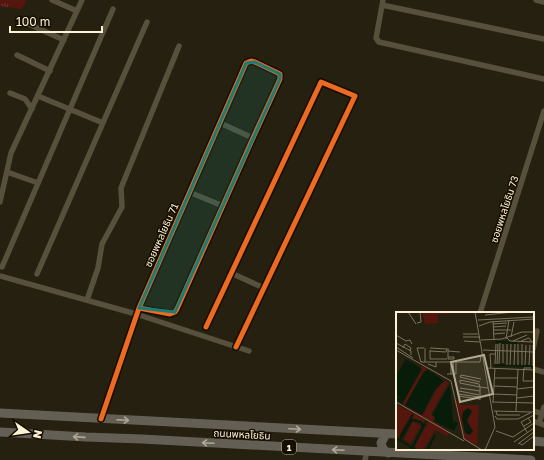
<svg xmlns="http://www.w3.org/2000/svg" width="544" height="460" viewBox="0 0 544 460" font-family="'Golos Text','Noto Sans Thai',sans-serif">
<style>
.park{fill:url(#park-tufts)}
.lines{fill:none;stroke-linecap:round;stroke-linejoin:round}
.street{stroke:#57503d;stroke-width:5.5}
.primary{stroke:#635f55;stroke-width:9}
.cycleway-casing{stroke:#160e00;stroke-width:8}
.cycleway{stroke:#ed6a23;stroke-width:5}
.oneway{stroke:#b0a895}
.marked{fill:#1b7c73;fill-opacity:0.2;stroke:#1b7c73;stroke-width:3;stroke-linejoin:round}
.labels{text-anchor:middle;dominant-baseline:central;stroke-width:3;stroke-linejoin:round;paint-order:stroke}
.shield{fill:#160e00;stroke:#b8ae95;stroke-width:1}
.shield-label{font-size:9px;font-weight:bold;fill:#fdf2d5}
.street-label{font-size:10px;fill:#fdf2d5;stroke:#160e00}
.inset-river{fill:none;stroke:#071d0a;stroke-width:2}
.inset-road{fill:none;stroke:#7b745e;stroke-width:1}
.view{fill:#b1a890;fill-opacity:0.15;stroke:#b1a890;stroke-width:2}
.inset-edge{fill:none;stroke:#fdf2d5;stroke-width:2}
</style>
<defs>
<pattern id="park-tufts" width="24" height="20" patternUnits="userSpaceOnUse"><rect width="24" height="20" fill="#55160d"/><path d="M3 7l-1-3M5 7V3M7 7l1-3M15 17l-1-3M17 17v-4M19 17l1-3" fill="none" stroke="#6e382f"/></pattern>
</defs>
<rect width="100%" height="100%" fill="#25200f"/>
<path class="park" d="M0,0h26l-2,6 -4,3 -20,-3z"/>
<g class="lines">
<path class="street" d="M52,0l25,11
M383,0l-6,33 -1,5 3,4 165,37
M536,0l8,2
M382,5l162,34
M24,22l40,18
M17,55l33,16
M10,93l15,6 7,10
M38,96l65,27
M220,123l33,15
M7,172l31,11
M189,192l34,14
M0,202l11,-49 71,-153
M2,267l111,-258
M231,273l33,15
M37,274l110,-252
M0,276l136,38 113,37
M87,300l11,-32 4,-24 20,-37 -1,-19 58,-142
M480,313l64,-202
M206,327l115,-245 34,14 -119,251
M533,349l4,-18
M533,369l11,3
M533,411l11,3
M101,419l38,-111 107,-245 5,-2 4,1 25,12v5l-27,59 -76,171 -2,3 -5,2 -31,-6
M533,421l11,4
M539,423l5,-16
M365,460l2,-9"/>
<path class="primary" d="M0,413l397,21
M0,432l86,5 56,2 389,21
M386,434l-5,9 2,6 5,4
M533,441l11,1"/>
<g class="cycleway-casing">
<path id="cycleway" d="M206,327l115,-245 34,14 -119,251
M101,419l38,-111 107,-245 5,-2 4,1 25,12v5l-27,59 -76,171 -2,3 -5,2 -31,-6"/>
</g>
<use href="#cycleway" class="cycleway"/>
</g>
<defs><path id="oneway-shaft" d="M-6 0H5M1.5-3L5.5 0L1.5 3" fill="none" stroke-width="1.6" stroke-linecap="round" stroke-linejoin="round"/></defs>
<g class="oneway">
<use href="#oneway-shaft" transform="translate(123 420) rotate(3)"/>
<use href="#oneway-shaft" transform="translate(295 429) rotate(3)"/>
<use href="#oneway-shaft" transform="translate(79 437) rotate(-176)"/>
<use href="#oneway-shaft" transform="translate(208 443) rotate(-177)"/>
<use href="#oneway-shaft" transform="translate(338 450) rotate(-177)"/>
</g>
<path class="marked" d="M255,62l25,12v5l-105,233 -36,-4 107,-245z"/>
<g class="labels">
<rect class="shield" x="282" y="440" width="14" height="14" rx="3"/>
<g class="shield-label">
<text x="289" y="447">1</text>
</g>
<g class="street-label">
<text transform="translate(504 209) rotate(-72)">ซอยพหลโยธิน 73</text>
<text transform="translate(161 235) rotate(-66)">ซอยพหลโยธิน 71</text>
<text transform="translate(242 434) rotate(3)">ถนนพหลโยธิน</text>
</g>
</g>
<g transform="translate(396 312)">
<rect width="138" height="138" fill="#25200f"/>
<path d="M26,0h26v2h-10v9l-13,1zM26,54l5,3 -4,3 -18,34 18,9 16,-30 6,-4 4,1 -18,32 4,3 -2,4 16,11 -2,4 -12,-6 -12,20h-4l-4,-4 14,-25 -33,-20 7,3zM0,92l29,15 -1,3 -12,-4 -13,19 -3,-1zM17,109l8,5 -11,18 -6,-5z" fill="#55160d"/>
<path d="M64,88l1,5h18l-2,42 -13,-8 -9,-38z" fill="#55160d"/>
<path d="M10,47l16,10 -20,35 -6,-4 4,-3 -4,-2v-19zM32,58l16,11 -10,10 -12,24 -17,-10 19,-33zM54,72l3,37 5,2 -4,8 -20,-10 1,-4 -3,-2zM72,96l4,3 -5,10 6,10 -3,4 -5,-2 -3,-14 1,-7z" fill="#071d0a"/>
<path class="inset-river" d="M100,30l21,1M99,53l39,1M4,125l13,-23M0,126l20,12M4,128l12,-20 9,2 2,5M15,138l14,-27M31,138l8,-15"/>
<path class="inset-road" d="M12,0l8,12M79,0l20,115 -10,23M89,3l28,-3M82,8l56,-3M97,9l1,19M21,11l4,-1 -1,-10M97,12l14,-1M83,14l11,-4 44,-3M97,15l13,-1M97,18h18M67,22h15M97,22l12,-1M0,23l10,6 4,-1 2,4M67,25h17M115,25l3,-15M111,26l3,3 24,1M110,27l3,-19M85,28l21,-1 20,-7h12M68,29l16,1M117,29l14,-6M125,29l8,-3 3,4M0,31l15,8v4M0,35l17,11M7,36l2,-4 6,4 -1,3M28,36h-7l4,14h59l1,-7M0,38l55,31 13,58 18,11M34,38v9h17M87,38l51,2M34,39l16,1 1,-3 -17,-1M52,39l12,1M52,45h6v2h-6v-11M55,49v13M57,49l1,13M29,50v-14M107,51v-19M32,52l8,3v-5M99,52l1,-20M101,52l1,-20M103,52l1,-21M111,53v-21M114,53l1,-21M118,53l1,-21M122,53v-21M126,53v-21M129,53l1,-20M133,53l1,-20M137,54v-21M90,56l48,2M95,56l-1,-14h5M135,56h-7l-1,13h11M51,62h9v-13M99,66h22M84,70l-20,-5 1,-2 20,4M98,74l23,1M84,75l-1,-3 -19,-4v3l20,4 8,1M64,76l20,3M121,77l17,-2M63,79l20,4M62,82l21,3M98,82l23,1M62,84l22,3M121,86l17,-2M84,88v-13M0,90l68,39M96,90l42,1M97,90l2,-34M98,99l37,1M100,99l1,4h23M120,99l2,-42M99,104l2,3h21l16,-8M128,114l7,-4 -3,-4M100,119l17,6 21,-14M131,120l-6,-10 13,-7M118,130l20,-14M123,131l3,2 12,-9M122,132l16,-12"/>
<path class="view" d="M88,43l9,39 -33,8 -9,-40z"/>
<rect width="138" height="138" class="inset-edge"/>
</g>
<g transform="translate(28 432) rotate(103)" stroke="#160e00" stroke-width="3" paint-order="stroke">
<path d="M0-3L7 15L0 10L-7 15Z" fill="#fdf2d5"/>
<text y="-6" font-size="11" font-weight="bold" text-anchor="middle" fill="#fdf2d5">N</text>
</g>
<path d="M10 26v6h92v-6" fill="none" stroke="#fdf2d5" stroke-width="2"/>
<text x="16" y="26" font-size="12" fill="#fdf2d5" stroke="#160e00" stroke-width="3" paint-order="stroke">100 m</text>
</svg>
